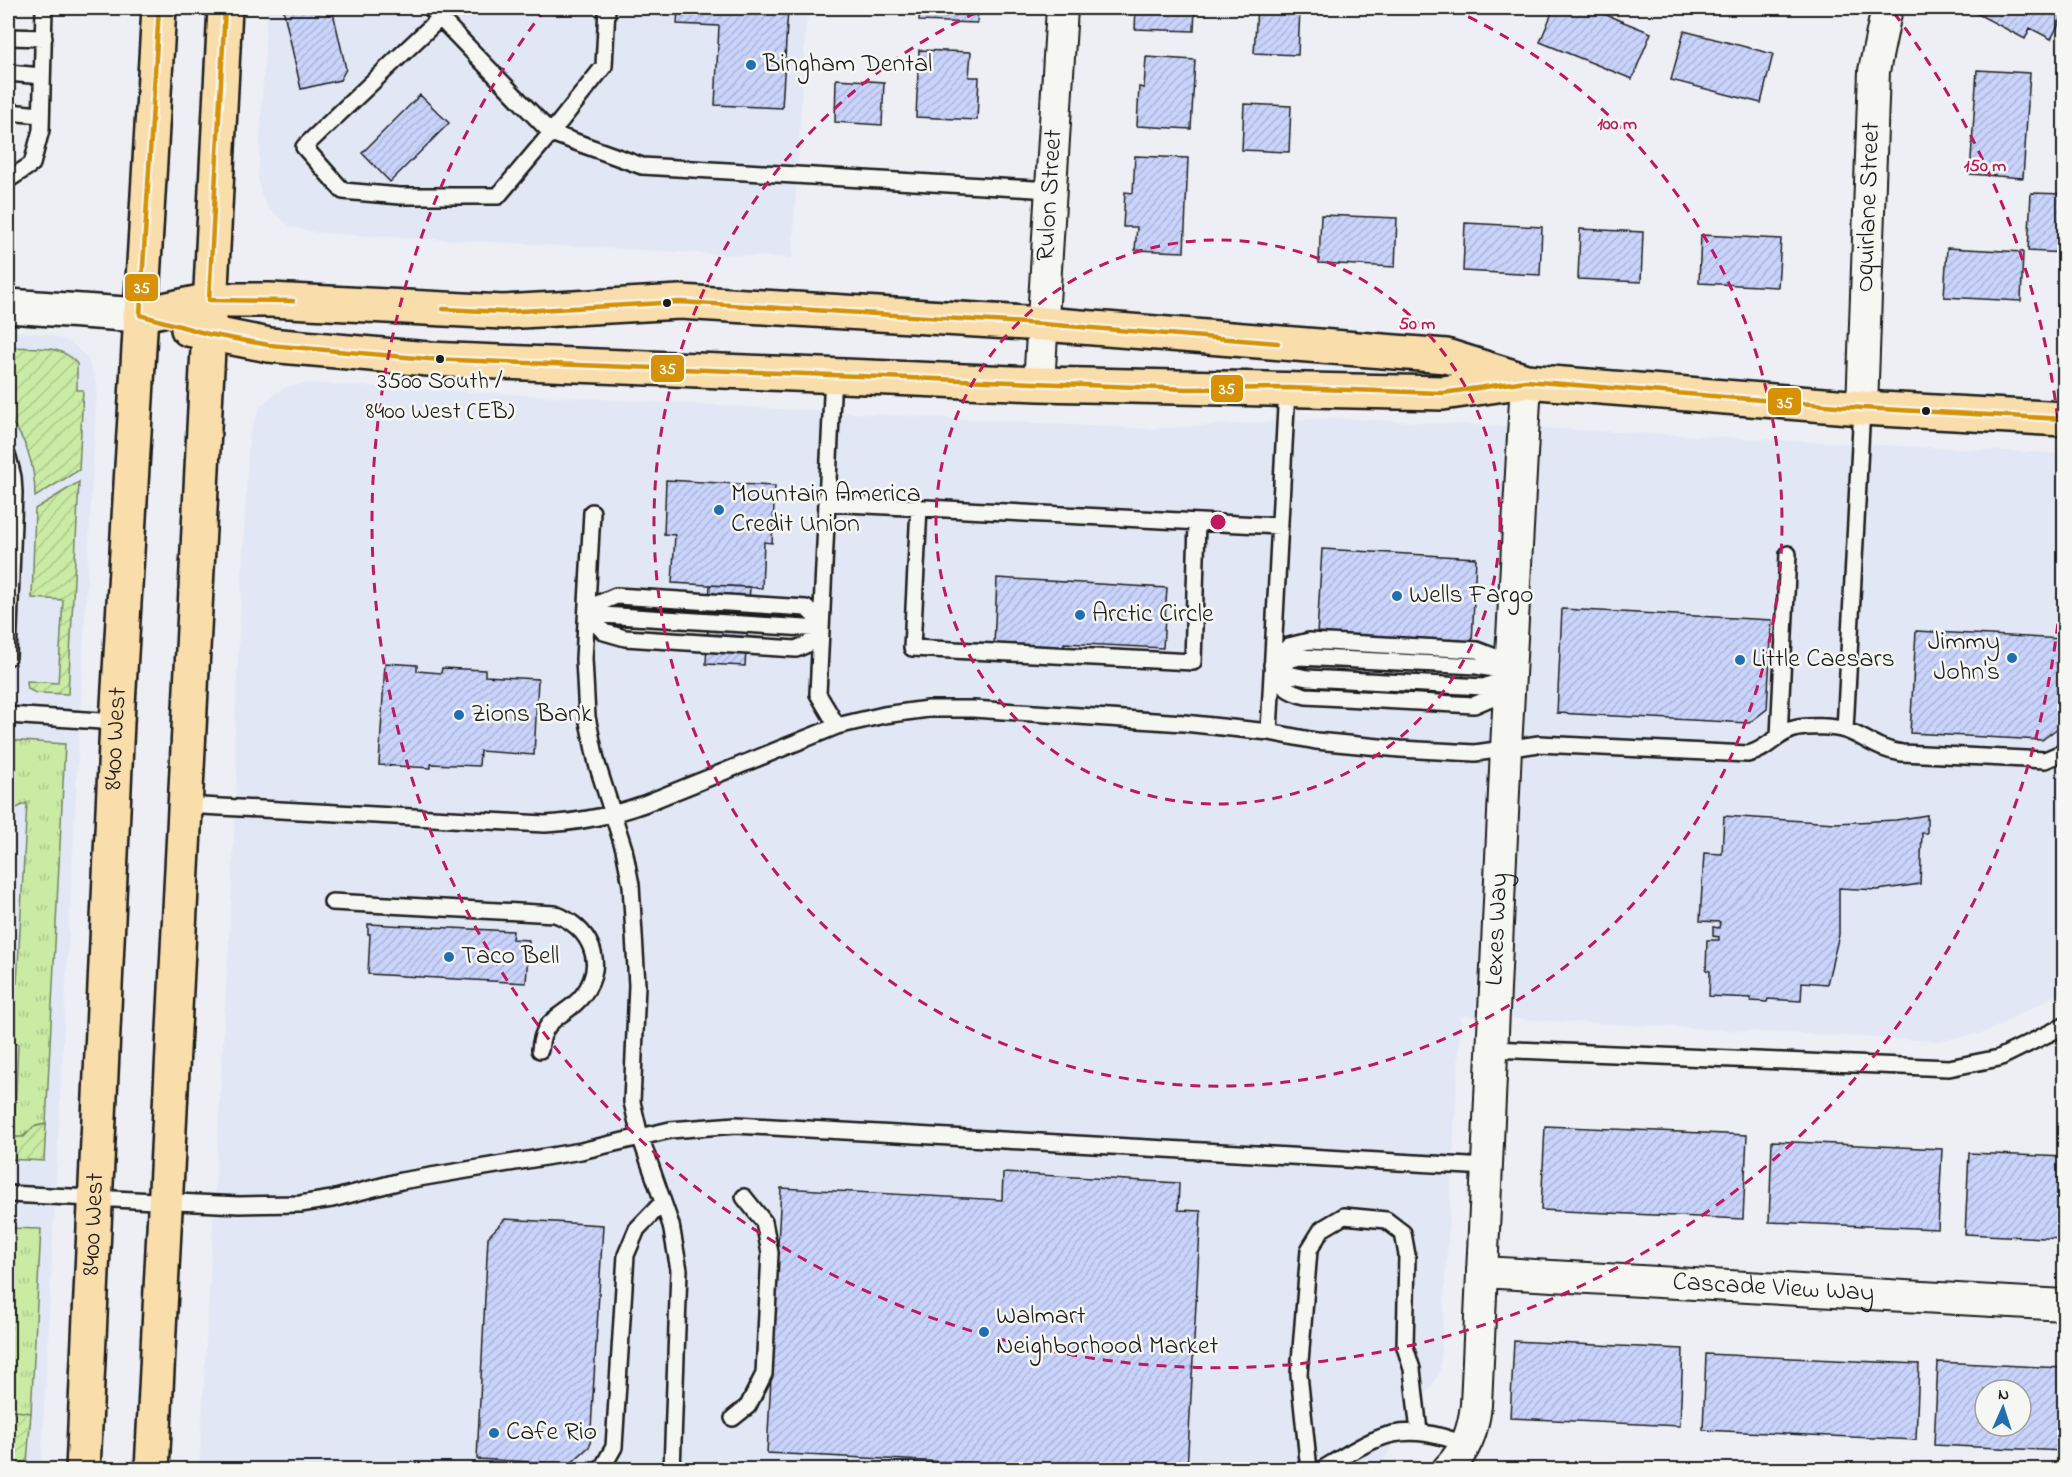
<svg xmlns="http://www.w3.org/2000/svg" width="2072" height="1477" viewBox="0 0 2072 1477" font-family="'Indie Flower',sans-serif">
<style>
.built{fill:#e2e7f6}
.grass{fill:url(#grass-tufts);stroke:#728460;stroke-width:1.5}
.garden{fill:url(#garden-furrows);stroke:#728460;stroke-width:1.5}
.building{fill:url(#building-hatch);stroke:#1c1c1c;stroke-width:1.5;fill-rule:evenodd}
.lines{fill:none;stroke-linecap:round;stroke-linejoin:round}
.service-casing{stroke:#1c1c1c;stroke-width:20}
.minor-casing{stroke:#1c1c1c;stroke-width:34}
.tertiary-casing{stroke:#1c1c1c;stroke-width:38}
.primary-casing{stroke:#1c1c1c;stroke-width:38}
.service{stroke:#f6f6f2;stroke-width:15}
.minor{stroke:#f6f6f2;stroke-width:30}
.tertiary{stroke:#f6f6f2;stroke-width:33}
.primary{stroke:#f9ddab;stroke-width:33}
.bus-1-casing{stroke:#f6f6f2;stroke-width:9}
.bus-1{stroke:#d69104;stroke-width:4.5}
.ring{fill:none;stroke:#c2185b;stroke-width:3;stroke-dasharray:10 8}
.poi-dot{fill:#1f6fb2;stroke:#f6f6f2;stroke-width:2}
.bus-dot{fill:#1c1c1c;stroke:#f6f6f2;stroke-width:2}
.labels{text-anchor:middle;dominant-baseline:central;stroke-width:5;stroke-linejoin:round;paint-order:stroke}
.bus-label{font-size:24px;fill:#1c1c1c;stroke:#f6f6f2}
.poi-label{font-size:26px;fill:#1c1c1c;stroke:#f6f6f2;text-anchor:start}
.street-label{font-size:26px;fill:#1c1c1c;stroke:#f6f6f2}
.centre{fill:#c2185b;stroke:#f6f6f2;stroke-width:3}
.ring-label{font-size:18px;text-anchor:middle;font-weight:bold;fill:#c2185b;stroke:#f6f6f2;stroke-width:5;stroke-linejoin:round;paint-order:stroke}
.line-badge{stroke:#f6f6f2;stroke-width:2}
.badge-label{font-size:16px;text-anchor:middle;font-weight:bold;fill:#fff}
</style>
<defs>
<pattern id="grass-tufts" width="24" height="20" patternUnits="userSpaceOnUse" patternTransform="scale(1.5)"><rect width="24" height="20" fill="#c9eba4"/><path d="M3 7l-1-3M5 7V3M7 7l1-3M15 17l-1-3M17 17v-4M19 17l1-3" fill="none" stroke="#acc98d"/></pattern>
<pattern id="garden-furrows" width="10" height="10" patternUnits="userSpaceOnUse" patternTransform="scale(1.5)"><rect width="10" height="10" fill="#c9eba4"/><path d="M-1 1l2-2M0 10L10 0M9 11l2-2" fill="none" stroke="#acc98d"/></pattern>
<pattern id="building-hatch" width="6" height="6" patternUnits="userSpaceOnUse" patternTransform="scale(1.5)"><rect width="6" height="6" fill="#c9d3fb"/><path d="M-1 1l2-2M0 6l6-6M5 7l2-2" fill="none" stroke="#acb5d7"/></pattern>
</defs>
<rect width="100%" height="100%" fill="#edeff4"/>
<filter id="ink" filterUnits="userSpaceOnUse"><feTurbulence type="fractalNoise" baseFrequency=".0167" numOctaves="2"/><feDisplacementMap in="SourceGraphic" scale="12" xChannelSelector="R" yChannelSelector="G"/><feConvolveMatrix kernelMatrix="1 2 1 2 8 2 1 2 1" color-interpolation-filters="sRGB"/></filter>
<g filter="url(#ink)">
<path class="built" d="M267,8h540l-15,250 -473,-25 -28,-6 -23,-19 -7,-13 -3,-19z
M8,331l40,3 24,9 16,16 9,26 -56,1085 -33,-1z
M310,383l837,46 186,-11 731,36v537l-80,42 -47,8 -476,-25 -21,356 -59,92 -9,5 -1173,1 31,-551 7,-147 -3,-32 15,-305 12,-30 12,-10 13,-8z"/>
<path class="grass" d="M8,740l57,4 -19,380 -10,2 -15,12h-7l4,-94 -10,-1v-30l7,-13 -5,-14 7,-3 10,-180 -19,9z
M8,1228l33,1 -10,184 -23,-3z"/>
<path class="garden" d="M8,347c22,2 55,-4 69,17v26h6l-4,80 -44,27c0,-30 -7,-57 -27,-79z
M79,482l-11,212 -32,-1 -8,-4 -1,-8 31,2 5,-83 -31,-2 3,-89z
M46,1124l-2,37 -36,-2v-22h16l9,-10z
M8,1410l23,3 -4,50 -19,-1z"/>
<path class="building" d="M8,8h3l-3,69z
M283,8h49l14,61 -6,11 -39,9z
M678,8h110l-6,100 -67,-3 4,-79 -42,-2z
M920,8h58l-1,15 -58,-2z
M1136,8h59l-1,23 -59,-2z
M1257,8h43l-2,47 -44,-2z
M1554,8h35l62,25 -19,46 -92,-37z
M1974,8h90v6l-13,25 -21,-11 -5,11 -53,-28z
M1684,31l89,23 -12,49 -90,-23z
M919,50l52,2 -2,25h10l-2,43 -61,-3z
M1146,57l49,3 -4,69 -54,-3 2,-39 5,1z
M1977,70l53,3 -7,105 -53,-4z
M836,79l48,3 -2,43 -47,-3z
M420,95l29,28 -59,59 -28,-29z
M1244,104l47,2 -2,46 -47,-2z
M1135,156l53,2 -4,94 -49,-2 2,-23h-14l2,-35 8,1z
M2031,193l33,1v59l-36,-2z
M1321,215l76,3 -2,49 -76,-4z
M1465,223l77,4 -2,48 -77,-4z
M1580,229l63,3 -2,50 -63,-3z
M1701,235l80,4 -3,48 -79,-4z
M1947,248l76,4 -2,49 -77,-4z
M666,480l109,6 -3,57 -8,-1 -2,46 -90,-5 3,-48 -11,-1z
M1322,549l154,9 -4,85 -155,-9z
M997,578l170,10 -4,60 -99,-5v7l-70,-4z
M710,585l40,2 -5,79 -39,-2z
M1562,609l210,11 -5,89 -18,14 -192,-10z
M1916,631l148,8 -1,85 -21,16 -132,-7z
M1419,640l46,2 -3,58 -46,-2z
M385,663l32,2v6l24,2 1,-5 43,2v6l53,3 -4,76 -54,-4 -1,15 -48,-2v4l-52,-3z
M1927,815v18h-5l-2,51 -42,6 -39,-2v47l-12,49 -25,-2 -1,19 -33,-2 -1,3 -16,-1v-3l-42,-2 1,-25 -4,-1 1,-30h12v-3l-6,-1v-9l6,1 1,-6 -20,-1 4,-68 18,1 2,-38 112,7 60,-3z
M368,924l145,7 -1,8 17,1 -3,43 -158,-9 2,-40h-2z
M1545,1126l202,9 -4,84 -202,-9z
M1772,1141l170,8 -4,80 -169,-7z
M1969,1153l95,4v82l-99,-5z
M1003,1173l176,10 -1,27 23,1 -14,259h-204v-6l-216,-11 14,-265 221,12z
M505,1219l98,6 -13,221 -20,18 -93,-5 11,-222z
M1514,1341l169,8 -3,77 -170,-8z
M1706,1354l213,10 -3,76 -213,-10z
M1938,1362l126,6v83l-130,-6zM1985,1390h36v36h-36z"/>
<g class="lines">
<g class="service-casing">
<path id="service" d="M431,8l9,10 10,-10
M607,8l-3,58 -53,67 -111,-115 -136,129 39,44 57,5h98l53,-63 91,33 409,24
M10,37l34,1
M8,73l34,3
M8,112l33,3
M8,180l24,-16 9,-34 3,-122
M833,374l-15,320 19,32
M8,457l5,20 1,16 -6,164
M827,503l453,23
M919,507l-7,141 281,14 4,-140
M592,512l-8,147 3,58 10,47 27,85 7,36 6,100 -5,117 8,34 31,89 8,45 -7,200
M616,596l190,12 13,12 2,9 -11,14 -14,6 -171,-11 -21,-6 -17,-18 8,-9z
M587,614l234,15
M1309,641l168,9 21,8 11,19 -14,19 -21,9 -168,-9c-19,-4 -28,-12 -34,-31l17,-19z
M1272,665l16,9 19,4 177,9 25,-10
M1272,665l27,-8 178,9 17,3 15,8
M8,715l109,7
M1845,730l17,-322
M1269,732l18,-344
M1779,736l9,-182
M183,805l362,19c35,-2 66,-8 99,-20l193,-78 47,-11 44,-6h45l211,14 85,9 47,9 84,8 75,4 64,-9 209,10c20,-4 30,-23 50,-26 12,-2 35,-2 47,2 21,7 30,19 57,23l143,7 19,-8
M332,902l223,12c34,13 53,48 28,81 -17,23 -40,19 -43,55
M1493,1049l456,19 50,-10 65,-32
M8,1194l231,11 61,-1 32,-5 69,-18 180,-30 89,-21 66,-5 751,42
M733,1418l15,-12 16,-32 6,-121 -6,-31 -20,-25
M601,1470l13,-23 12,-192 11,-26 26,-27
M1309,1470l-10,-96 10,-124 13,-21 22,-13 42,4 17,13 4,22 -2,92 7,22 7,63
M1321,1470c58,-35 78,-51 146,-25"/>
</g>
<g class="minor-casing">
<g id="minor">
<path id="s1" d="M1039,384l23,-376"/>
<path id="s2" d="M1862,408l12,-337 13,-63"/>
<path id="s3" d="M1482,1272l582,33"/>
<path id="s4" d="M1447,1470c19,-20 26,-38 29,-65l30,-657 20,-367"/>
</g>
</g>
<g class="tertiary-casing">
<path id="tertiary" d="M8,306l132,9"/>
</g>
<g class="primary-casing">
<g id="primary">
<path d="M140,315l69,-15h61l233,12 177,-10 363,22 403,32 80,25 336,27 202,11"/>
<path d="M188,329l81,16 159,14 611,25 404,9 75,-11"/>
<path id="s5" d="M83,1470l34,-748 42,-714"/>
<path d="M152,1470l73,-1462"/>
</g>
</g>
<use href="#service" class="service"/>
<use href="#minor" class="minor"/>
<use href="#tertiary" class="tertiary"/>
<use href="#primary" class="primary"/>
<g class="bus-1-casing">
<path id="bus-1" d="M159,8l-19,307 68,19 61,11 159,14 759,30 100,-1 156,5 83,-12 336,27 202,11
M225,8l-16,292 84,1
M443,309l60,3 177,-10 363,22 235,19"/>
</g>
<use href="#bus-1" class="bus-1"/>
</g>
</g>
<g class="ring">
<circle cx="1218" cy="522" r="282"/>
<path d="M1452 9A564 564 0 1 1 984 9"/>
<path d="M1894 13A846 846 0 1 1 542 13"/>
</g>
<g class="poi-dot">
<circle cx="751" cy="65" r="6"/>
<circle cx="719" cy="510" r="6"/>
<circle cx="1397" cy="596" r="6"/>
<circle cx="1080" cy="615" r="6"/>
<circle cx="2012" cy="658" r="6"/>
<circle cx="1740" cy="660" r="6"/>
<circle cx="459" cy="715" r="6"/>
<circle cx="449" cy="957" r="6"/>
<circle cx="984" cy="1332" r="6"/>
<circle cx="494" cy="1433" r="6"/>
</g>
<g class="bus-dot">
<circle cx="667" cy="303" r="5"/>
<circle cx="440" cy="359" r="5"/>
<circle cx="1926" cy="411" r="5"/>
</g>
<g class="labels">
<g class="bus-label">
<text x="440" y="382">3500 South /<tspan x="440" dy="30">8400 West (EB)</tspan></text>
</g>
<g class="poi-label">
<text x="763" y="65">Bingham Dental</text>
<text x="731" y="495">Mountain America<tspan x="731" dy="30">Credit Union</tspan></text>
<text x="1409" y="596">Wells Fargo</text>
<text x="1092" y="615">Arctic Circle</text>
<text x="2000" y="643" text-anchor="end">Jimmy<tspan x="2000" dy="30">John's</tspan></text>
<text x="1752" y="660">Little Caesars</text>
<text x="471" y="715">Zions Bank</text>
<text x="461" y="957">Taco Bell</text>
<text x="996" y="1317">Walmart<tspan x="996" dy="30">Neighborhood Market</tspan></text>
<text x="506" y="1433">Cafe Rio</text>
</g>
<g class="street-label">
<text stroke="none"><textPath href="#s1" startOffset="189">Rulon Street</textPath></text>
<text stroke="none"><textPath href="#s2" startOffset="201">Oquirlane Street</textPath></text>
<text stroke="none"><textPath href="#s5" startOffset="732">8400 West</textPath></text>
<text stroke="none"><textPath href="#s4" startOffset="549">Lexes Way</textPath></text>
<text stroke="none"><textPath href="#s5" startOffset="246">8400 West</textPath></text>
<text stroke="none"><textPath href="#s3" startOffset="292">Cascade View Way</textPath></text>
</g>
</g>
<circle cx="1218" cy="522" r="9" class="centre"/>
<g class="ring-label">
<text x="1617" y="129">100 m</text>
<text x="1985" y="171">150 m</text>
<text x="1417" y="329">50 m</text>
</g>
<g class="line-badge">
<rect x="124" y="273" width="35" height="29" rx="6" fill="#d69104"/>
<rect x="650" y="354" width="35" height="29" rx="6" fill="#d69104"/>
<rect x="1210" y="374" width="34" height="29" rx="6" fill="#d69104"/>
<rect x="1767" y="387" width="35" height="29" rx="6" fill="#d69104"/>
</g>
<g class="badge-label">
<text x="142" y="293">35</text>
<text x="668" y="374">35</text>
<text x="1227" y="394">35</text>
<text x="1785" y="408">35</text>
</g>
<rect width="2072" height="1477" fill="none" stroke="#f6f6f2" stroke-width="30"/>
<rect x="15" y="15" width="2042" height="1447" fill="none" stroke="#1c1c1c" stroke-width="2" filter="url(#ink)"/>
<g transform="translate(2003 1408) rotate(3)"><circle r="28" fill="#f6f6f2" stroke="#9f9f9c" stroke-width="1.5"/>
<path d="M0-4.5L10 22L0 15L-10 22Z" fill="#1f6fb2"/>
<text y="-9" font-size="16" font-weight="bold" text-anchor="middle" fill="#1c1c1c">N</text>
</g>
</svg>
